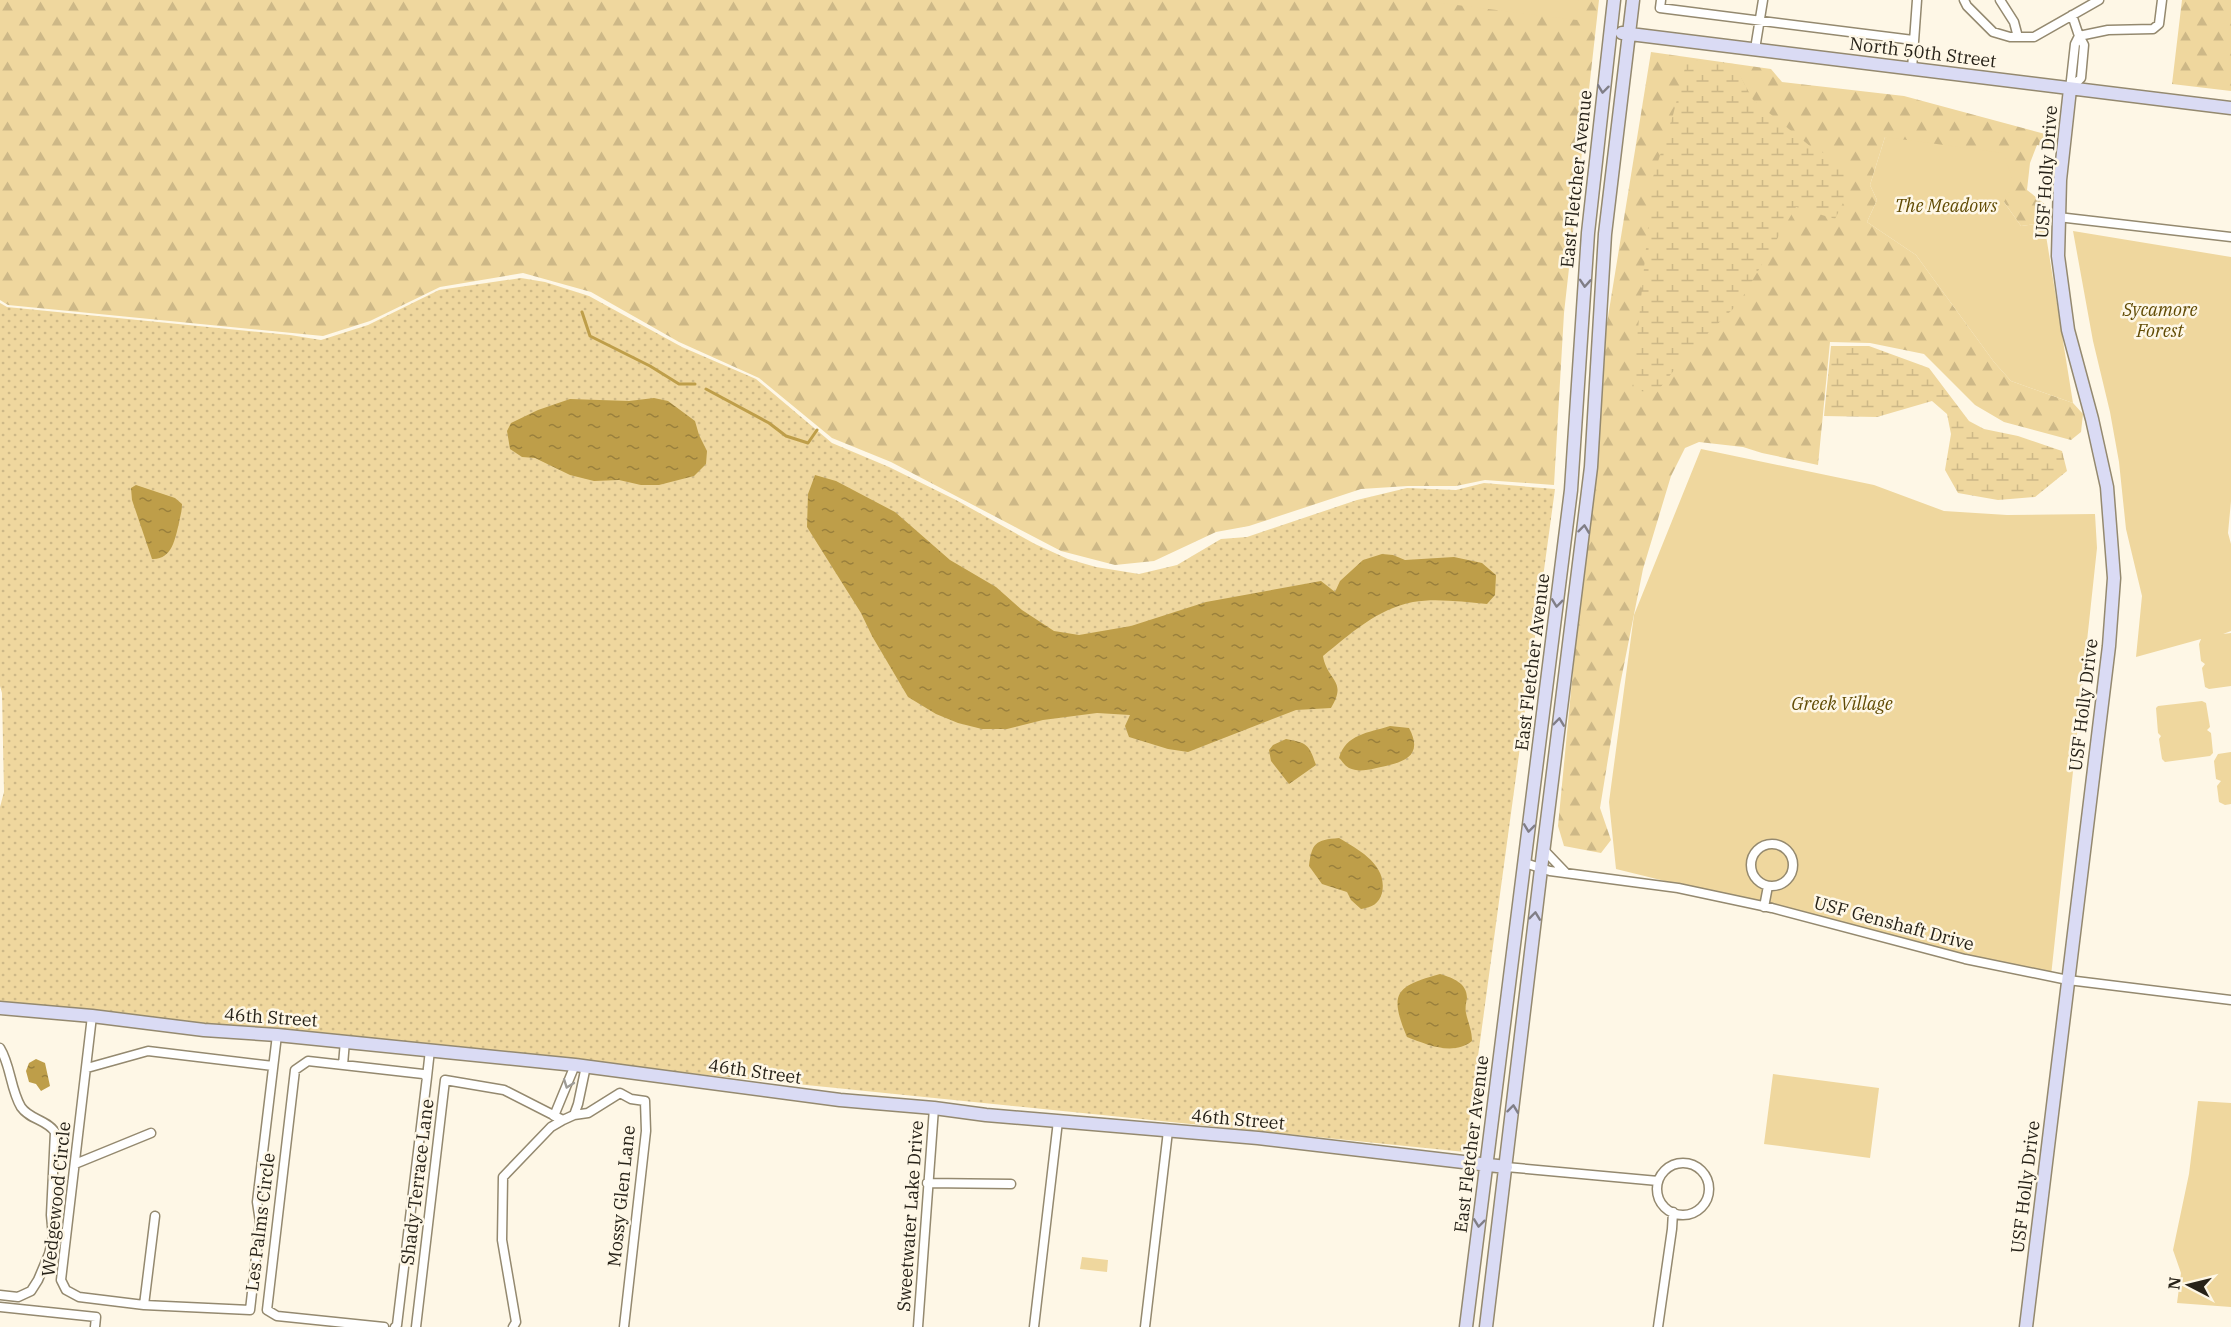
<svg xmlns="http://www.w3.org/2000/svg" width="2231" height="1327" viewBox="0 0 2231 1327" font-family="'IBM Plex Serif',serif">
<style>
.grass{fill:url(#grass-dots)}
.forest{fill:url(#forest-firs)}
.wetland{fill:url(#wetland-marsh)}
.park{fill:#efd79e}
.water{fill:url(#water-ripples)}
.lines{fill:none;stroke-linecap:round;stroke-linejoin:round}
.stream{stroke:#be9e49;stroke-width:3}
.street-casing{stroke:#94896f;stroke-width:11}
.secondary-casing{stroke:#94896f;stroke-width:15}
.street{stroke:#fff;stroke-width:8}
.secondary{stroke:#dadbf4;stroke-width:12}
.oneway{stroke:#807e86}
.oneway2{stroke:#9e9c97}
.labels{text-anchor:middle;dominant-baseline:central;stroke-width:5;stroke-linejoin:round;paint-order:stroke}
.street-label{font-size:18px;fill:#272218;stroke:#fef7e6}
.park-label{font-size:18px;font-style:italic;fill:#614b04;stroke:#fef7e6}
</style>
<defs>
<pattern id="grass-dots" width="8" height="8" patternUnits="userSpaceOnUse" patternTransform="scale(1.5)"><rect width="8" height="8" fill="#efd79e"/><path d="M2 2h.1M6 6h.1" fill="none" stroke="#cdb887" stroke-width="1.8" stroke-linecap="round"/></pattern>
<pattern id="forest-firs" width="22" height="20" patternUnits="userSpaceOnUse" patternTransform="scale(1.5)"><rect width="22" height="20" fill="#efd79e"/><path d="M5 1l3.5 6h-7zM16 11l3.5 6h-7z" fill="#cdb887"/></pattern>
<pattern id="wetland-marsh" width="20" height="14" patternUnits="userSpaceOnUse" patternTransform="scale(1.5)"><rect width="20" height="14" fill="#efd79e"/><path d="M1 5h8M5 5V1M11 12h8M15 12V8" fill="none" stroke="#cdb887"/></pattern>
<pattern id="water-ripples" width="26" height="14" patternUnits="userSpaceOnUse" patternTransform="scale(1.5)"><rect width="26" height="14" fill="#be9e49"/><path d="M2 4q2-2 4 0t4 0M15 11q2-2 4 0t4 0" fill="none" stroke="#9a803c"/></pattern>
</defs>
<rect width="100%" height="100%" fill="#fef7e6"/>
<path class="grass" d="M521,278l24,4 44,14 93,51 74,32 76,64 57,24 67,33 79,44 33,15 28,8 43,7 38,-9 44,-26 26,-2 110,-37 50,-12 49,2 28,-7 71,6 -90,663 -1465,-149v-196l4,-15 -2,-99 -2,-7v-383l7,4 283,28 31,5 47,-15 71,-35z"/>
<path class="forest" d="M0,0h1599l-35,313 -10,172 -69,-5 -29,6h-48l-47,3 -112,37 -33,6 -62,29 -39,4 -54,-14 -170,-89 -59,-24 -73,-60 -80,-36 -88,-50 -68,-19 -83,14 -70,34 -47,15 -315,-31 -8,-5z
M2182,0h49v91l-59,-7z
M1651,52l120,17 11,13 122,14 141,38 6,14 -14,-3 -7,18 -3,27 20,16 -3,17 -23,3 -17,-24 -119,-65 -15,48 7,15 -10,22 49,33 78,107 17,19 62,22 10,11 -2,18 -10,8 -67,-18 -29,-17 -51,-51 -54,-11 -40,-1 -12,123 -56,-12 -19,-6 -44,-5 -14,6 -14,28 -28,93 -23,116 -20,123 11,32 -10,13 -37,-7 -6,-20 48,-497z"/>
<path class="wetland" d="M1687,60l47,4 19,36 57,46 35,18v35l-10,20 -39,-12 -57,96 -53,52 -30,38 -24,-3 21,-213 20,-62z
M1831,346h38l60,22 40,53 15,8 34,7 44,15 5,20 -32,26 -37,3 -40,-7 -13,-23 6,-36 -4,-20 -15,-13 -55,16 -53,-1z"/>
<path class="park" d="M1417,0h162l-2,20z
M1885,137l118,16 11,30 -10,19 17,24 23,-3 29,180 -62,-22 -17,-19 -78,-107 -49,-33 10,-22 -7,-15z
M2073,231l158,26v244l-3,32 3,11v87l-8,3 8,-1v53l-22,3 -4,-2 -3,-19 3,-4 -4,-3 -2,-17 2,-5 -65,18 6,-61 -16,-67 -7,-67 -9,-50 -17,-71z
M1701,449l173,36 70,26 63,4 88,-1 2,34 -46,428 -435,-107 -7,-67 25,-187z
M2202,701l4,2 4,24 -3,3 4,3 2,20 -3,3 -45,6 -3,-3 -3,-20 2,-3 -3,-3 -2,-25 2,-2z
M2231,752v52l-6,1 -6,-3 -2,-16 4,-5 -5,-2 -2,-18 4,-7z
M1773,1074l106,14 -9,70 -106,-14z
M2198,1101l33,2v204l-54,-4 4,-30 -8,-23 16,-76z
M1082,1257l26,3 -1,12 -27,-3z"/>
<path class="water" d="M654,398l14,3 27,20 4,14 8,16 -1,13 -12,12 -35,9h-18l-22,-5 -25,1 -24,-6 -35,-17 -13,-1 -12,-8 -3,-18 4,-8 27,-13 32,-11 59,2z
M815,475l21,6 59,31 55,48 46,27 26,23 32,21 25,4 52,-9 75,-24 115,-21 14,11 5,-11 23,-21 19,-6 11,1 12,5 49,-3 28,6 14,12 -1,20 -8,9c-24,-2 -50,-6 -74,-2 -36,7 -63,32 -90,54 4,25 25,24 8,52l-35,2 -108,42 -20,-3 -39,-12 -4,-11 5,-11 -33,-2 -54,7 -36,9h-25l-24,-6 -22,-9 -28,-17 -36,-61 -11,-23 -54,-86 1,-33z
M136,485l39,13 7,6c0,8 -2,12 -3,19 -4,16 -7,37 -27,36l-20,-59 -1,-12z
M1390,726l19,2c15,28 -5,34 -28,39 -9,2 -22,6 -32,1 -4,-2 -7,-7 -10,-10 7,-24 29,-25 51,-32z
M1286,739c21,4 23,5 30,26l-27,19 -18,-23 -2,-11 4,-5z
M1339,838c20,12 49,27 43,55 -3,11 -10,14 -21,16l-10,-9 -4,-8 -25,-8 -13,-18c3,-23 6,-26 30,-28z
M1440,974c13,4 27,9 27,24 -1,5 -2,11 -1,15 2,10 6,17 6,28 -19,15 -44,4 -65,-4 -19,-45 -10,-51 33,-63z
M36,1059l9,4 5,23 -9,5 -5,-7 -7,-2 -3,-11 3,-8z"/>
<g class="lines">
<path class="stream" d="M582,312l8,24 60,30 29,18h16
M706,389l63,34 17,13 22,7 9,-13"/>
<g class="street-casing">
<path id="street" d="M1661,0l-1,8 253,32
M1964,0l3,6 26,26 17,5h24l65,-37
M2000,0l14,22 4,15
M2072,15l7,21 29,-6 45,-1 6,-5 3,-24
M2079,36l5,9 -3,33 -11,11 5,-45z
M1755,49l8,-49
M1912,69l5,-69
M2058,217l173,20
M1751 865a21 21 0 1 1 42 0a21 21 0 1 1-42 0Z
M1543,849l23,24
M1525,863l25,8 128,17 94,20 193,51 103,21 163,20
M1764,907l4,-21
M92,1016l-31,264 5,10 13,7 65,8 106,5 10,-88 -3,-20 20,-167
M0,1048c11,18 10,40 21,59 9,13 25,12 34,25l-4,83 2,22 -4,17 -11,26 -7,11 -13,6 -18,-2
M343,1065l2,-24
M87,1068l61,-17 125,15
M427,1077l3,-27
M574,1115l4,-11 8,-38
M554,1116l21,-51
M1657 1189a26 26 0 1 1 52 0a26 26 0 1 1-52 0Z
M75,1164l76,-31
M1506,1167l152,14
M927,1183l84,1
M144,1305l11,-89
M0,1307l96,10 -1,10
M384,1327l-107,-11 -10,-6 28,-240 13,-9 115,13 4,3 -30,248 -2,2
M416,1327l29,-247 59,10 59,30 11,-5 14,-2 32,-20 11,6 14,2 1,30 -22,196
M513,1327l3,-5 -14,-82 1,-63 48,-50 12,-7
M918,1327l16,-219
M1034,1327l24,-206
M1145,1327l23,-196
M1658,1327l14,-98 1,-17"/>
</g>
<g class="secondary-casing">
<path id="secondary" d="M1622,33l609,75
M0,1008l92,8 112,14 73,5 298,30 265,35 94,8 52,7 272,23 248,29
M1466,1327l105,-837 17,-257 26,-233
M1486,1327l55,-458 50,-402 14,-233 28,-234
M2026,1327l83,-681 5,-68 -7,-91 -15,-68 -24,-89 -10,-74 2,-76 10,-91"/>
</g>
<use href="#street" class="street"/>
<use href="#secondary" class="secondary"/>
</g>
<defs><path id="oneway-chevron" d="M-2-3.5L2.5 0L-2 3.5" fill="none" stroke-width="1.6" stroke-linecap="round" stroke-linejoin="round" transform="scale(1.5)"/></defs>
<g class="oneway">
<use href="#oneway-chevron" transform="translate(1603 89) rotate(97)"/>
<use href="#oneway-chevron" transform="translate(1585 283) rotate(94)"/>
<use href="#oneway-chevron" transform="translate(1584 529) rotate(-83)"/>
<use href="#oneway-chevron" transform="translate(1557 603) rotate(97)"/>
<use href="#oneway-chevron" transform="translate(1559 722) rotate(-83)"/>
<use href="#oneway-chevron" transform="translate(1529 828) rotate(97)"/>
<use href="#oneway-chevron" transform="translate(1535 916) rotate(-83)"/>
<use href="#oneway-chevron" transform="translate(1513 1109) rotate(-83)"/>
<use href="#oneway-chevron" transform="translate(1479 1223) rotate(97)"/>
</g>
<use class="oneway2" href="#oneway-chevron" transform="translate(568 1084) rotate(110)"/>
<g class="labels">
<g class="street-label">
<text transform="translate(1923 52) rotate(7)">North 50th Street</text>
<text transform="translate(2046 172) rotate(-86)">USF Holly Drive</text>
<text transform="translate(1576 179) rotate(-84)">East Fletcher Avenue</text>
<text transform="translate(1532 662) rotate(-83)">East Fletcher Avenue</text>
<text transform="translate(2083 705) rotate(-83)">USF Holly Drive</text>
<text transform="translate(1894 923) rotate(15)">USF Genshaft Drive</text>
<text transform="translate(271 1017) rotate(4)">46th Street</text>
<text transform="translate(755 1071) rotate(8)">46th Street</text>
<text transform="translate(1238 1119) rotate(5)">46th Street</text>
<text transform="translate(1471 1144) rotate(-83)">East Fletcher Avenue</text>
<text transform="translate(417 1182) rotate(-83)">Shady Terrace Lane</text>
<text transform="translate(2025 1187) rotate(-83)">USF Holly Drive</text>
<text transform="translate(621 1196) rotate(-84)">Mossy Glen Lane</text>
<text transform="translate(56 1199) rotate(-84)">Wedgewood Circle</text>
<text transform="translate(910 1216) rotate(-86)">Sweetwater Lake Drive</text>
<text transform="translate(260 1222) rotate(-83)">Les Palms Circle</text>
</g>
<g class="park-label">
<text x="1946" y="205">The Meadows</text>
<text x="2160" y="309">Sycamore<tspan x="2160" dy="21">Forest</tspan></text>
<text x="1842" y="703">Greek Village</text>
</g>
</g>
<g transform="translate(2189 1285) rotate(277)" stroke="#fef7e6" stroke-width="4.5" paint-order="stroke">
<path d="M0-4.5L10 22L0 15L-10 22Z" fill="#272218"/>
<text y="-9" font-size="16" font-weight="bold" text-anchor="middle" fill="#272218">N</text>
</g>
</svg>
